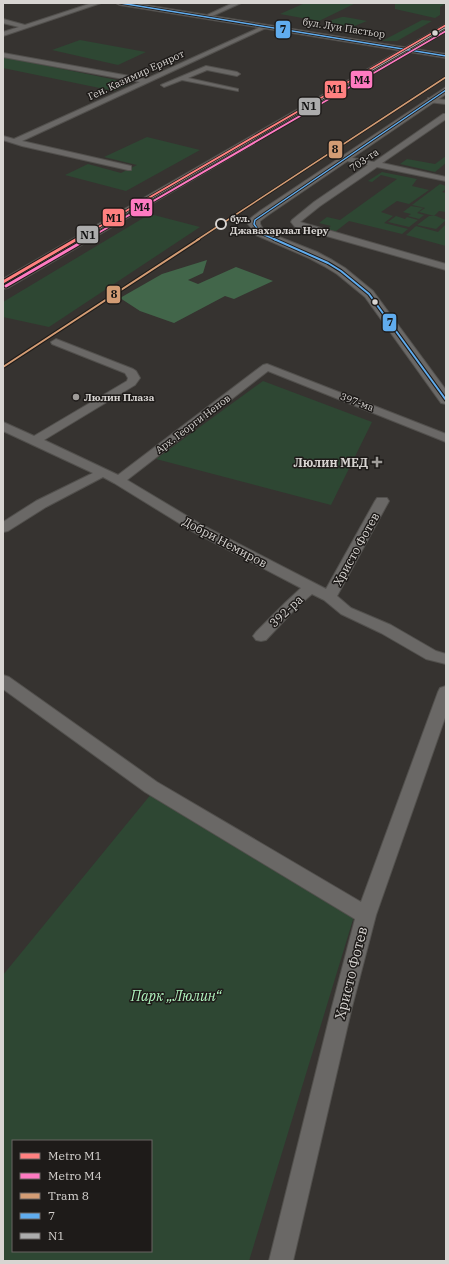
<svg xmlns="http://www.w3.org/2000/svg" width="449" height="1264" viewBox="0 0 449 1264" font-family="'IBM Plex Serif',serif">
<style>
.green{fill:#2e4733;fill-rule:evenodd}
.forest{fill:#42664a}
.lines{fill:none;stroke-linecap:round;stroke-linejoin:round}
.minor-casing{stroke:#52504d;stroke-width:2}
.tertiary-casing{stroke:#52504d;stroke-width:2}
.primary-casing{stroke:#52504d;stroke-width:2}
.minor{fill:#6a6866;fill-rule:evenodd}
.tertiary{fill:#6a6866;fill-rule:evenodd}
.primary{fill:#726b68;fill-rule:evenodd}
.bus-1-far1-casing{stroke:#1e1b19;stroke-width:3}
.bus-1-casing{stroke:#1e1b19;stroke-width:4}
.bus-2-far1-casing{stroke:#1e1b19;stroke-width:3}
.bus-2-casing{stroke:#1e1b19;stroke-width:4}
.bus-1-far1{stroke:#60acee;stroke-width:1.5}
.bus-1{stroke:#60acee;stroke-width:2}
.bus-2-far1{stroke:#acacac;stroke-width:1.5}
.bus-2{stroke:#acacac;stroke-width:2}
.tram-1-far1-casing{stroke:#1e1b19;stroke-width:3}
.tram-1-casing{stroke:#1e1b19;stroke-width:4}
.tram-1-far1{stroke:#d39c74;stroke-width:1.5}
.tram-1{stroke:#d39c74;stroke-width:2}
.metro-1-far2-casing{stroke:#1e1b19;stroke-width:3}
.metro-1-far1-casing{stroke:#1e1b19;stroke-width:3.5}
.metro-1-casing{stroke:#1e1b19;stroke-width:5}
.metro-2-far2-casing{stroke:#1e1b19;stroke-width:3}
.metro-2-far1-casing{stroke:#1e1b19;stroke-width:3.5}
.metro-2-casing{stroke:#1e1b19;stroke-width:5}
.metro-1-far2{stroke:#ff8080;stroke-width:1.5}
.metro-1-far1{stroke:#ff8080;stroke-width:2}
.metro-1{stroke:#ff8080;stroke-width:3}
.metro-2-far2{stroke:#fe7ac1;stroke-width:1.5}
.metro-2-far1{stroke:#fe7ac1;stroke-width:2}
.metro-2{stroke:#fe7ac1;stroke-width:3}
.bus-dot{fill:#d8d5d2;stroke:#1e1b19;stroke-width:1.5}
.stop-dot{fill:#1e1b19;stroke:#d8d5d2;stroke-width:2}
.poi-dot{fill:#9f9c99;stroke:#1e1b19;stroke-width:1.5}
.labels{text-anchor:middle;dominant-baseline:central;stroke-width:3;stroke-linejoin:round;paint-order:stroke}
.far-street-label{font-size:10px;fill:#d8d5d2;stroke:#1e1b19}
.far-stop-label{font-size:10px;font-weight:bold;fill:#d8d5d2;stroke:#1e1b19;text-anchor:start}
.far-poi-label{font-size:10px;font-weight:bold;fill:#d8d5d2;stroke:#1e1b19;text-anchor:start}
.poi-label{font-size:12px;font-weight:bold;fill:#d8d5d2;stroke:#1e1b19;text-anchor:end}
.street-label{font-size:12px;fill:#d8d5d2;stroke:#1e1b19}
.near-street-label{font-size:14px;fill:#d8d5d2;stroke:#1e1b19}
.near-park-label{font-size:14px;font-style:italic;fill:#b0f3be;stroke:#1e1b19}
.line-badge{stroke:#1e1b19;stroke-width:1.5}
.pale-badge-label{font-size:11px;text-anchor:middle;font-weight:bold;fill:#111}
</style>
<rect width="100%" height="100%" fill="#363330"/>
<path class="green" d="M305,3h51l-37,18 -39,-7z
M395,3h51l-6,4v8l-5,3 -40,-9z
M342,17h3l22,4 -15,6 -23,-4 3,-3z
M422,20l10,1 -35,20h-15z
M80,40l66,12 -28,13 -66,-15z
M4,57l127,26 -17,8 -111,-23z
M147,137l53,13 -74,41 -61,-16 23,-11 33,9 16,-8 -33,-8z
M446,156v7l-11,9 -35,-8 7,-5 28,5z
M382,172l35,7 -5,7 17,4 -20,14 -12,-3 -16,11 12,4 -9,7 24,6 -6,5 -53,-13 -14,11 -9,-2 5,-4 -12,-3 8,-6 13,3 57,-41 -16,-4 -9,7 -4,-1z
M440,184l6,2v3l-4,3 4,1v19l-7,-1 -5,5 -15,-4 6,-4 -13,-3z
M411,206l12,2 -6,5 7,2 -5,4 -11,-3 3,-2 -8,-2z
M150,214l50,13 -151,100 -46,-10v-15z
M396,216l9,3 2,-2 11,3 -9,7 -21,-5z
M429,216h7l10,4 -10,9 -19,-4z
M446,224v22l-40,-11 10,-9 22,6z
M263,381l109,41 -41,83 -175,-46z
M152,793l203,120 -106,348h-246v-286zM13,1141h138v110h-138z"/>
<path class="forest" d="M207,260l-4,13 -15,7 10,4 38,-17 37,14 -39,18 -9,-3 -51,27 -34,-12 -20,-13 42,-24z"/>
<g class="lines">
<g class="minor-casing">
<path id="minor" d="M92,3h9l-98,33v-4l16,-5 -16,-4v-4l22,6z
M233,3h8l-33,15 -5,-1z
M263,26l5,1 -246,114 109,25v4h-3l-106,-24 -19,-6v-4l11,3 126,-57 -137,-25v-4l143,26z
M206,66l31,6 3,2 -3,2 -30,-6 -19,8 50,11v2l-56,-11 -18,7 -3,-2z
M428,98l18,2v4l-18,-2z
M443,114h3v5l-64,44 64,14v4l-69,-14 -57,39 -20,16 146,42v6l-151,-43 -4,-5 1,-2 22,-18 54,-37 -26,-5v-4l32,6z
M56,339l77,30 3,2 4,7 -5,7 -91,55 74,35 145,-110 4,-1 179,70v8l-178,-71 -141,109 75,45 124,64 49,-88 2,-3h10l2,3 -52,95 14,12 40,17 45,26 10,3v10l-20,-5 -45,-26 -40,-19 -17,-14 -12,-6 -16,14 -30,32 -5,1 -5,-1 -3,-4 3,-4 30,-30 15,-14 -109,-57 -78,-48 -11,-6 -57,30 -38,24 -5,1v-10l33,-21 57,-28 -90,-42v-9l31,14 93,-55 1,-3 -3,-5 -73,-29 -1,-2z
M3,675l6,2 148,105 204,120 77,-210 2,-4 6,-2v29l-70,200 -24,92 -59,254h-24l63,-254 23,-88 -210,-127 -142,-103z"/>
</g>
<g class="tertiary-casing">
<path id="tertiary" d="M116,3h17l313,51v4l-326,-53z
M446,87v7l-178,121 -8,6v3l4,7 53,21 15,8 13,8 28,23 73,99v14l-5,-1 -76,-106 -28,-23 -13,-8 -15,-8 -53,-23 -8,-11 3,-6 9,-7z"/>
</g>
<g class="primary-casing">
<path id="primary" d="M446,24v7l-438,257 -5,1v-10z"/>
</g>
<use href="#minor" class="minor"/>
<use href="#tertiary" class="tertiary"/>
<use href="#primary" class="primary"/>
<g class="bus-1-far1-casing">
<path id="bus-1-far1" d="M120,3l326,53
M276,240l-16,-7 -6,-9 1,-4 191,-130"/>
</g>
<g class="bus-1-casing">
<path id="bus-1" d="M274,239l54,24 13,8 28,23 77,106"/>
</g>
<g class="bus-2-far1-casing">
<path id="bus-2-far1" d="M79,240l367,-213"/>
</g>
<g class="bus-2-casing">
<path id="bus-2" d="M3,284l78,-45"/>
</g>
<use href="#bus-1-far1" class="bus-1-far1"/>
<use href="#bus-1" class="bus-1"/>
<use href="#bus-2-far1" class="bus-2-far1"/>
<use href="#bus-2" class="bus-2"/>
<g class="tram-1-far1-casing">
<path id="tram-1-far1" d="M197,240l249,-163"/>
</g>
<g class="tram-1-casing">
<path id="tram-1" d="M3,367l196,-128"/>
</g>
<use href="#tram-1-far1" class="tram-1-far1"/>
<use href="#tram-1" class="tram-1"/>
<g class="metro-1-far2-casing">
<path id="metro-1-far2" d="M307,106l139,-81"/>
</g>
<g class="metro-1-far1-casing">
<path id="metro-1-far1" d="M76,240l233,-135"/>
</g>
<g class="metro-1-casing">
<path id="metro-1" d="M3,282l74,-43"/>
</g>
<g class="metro-2-far2-casing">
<path id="metro-2-far2" d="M317,106l129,-75"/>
</g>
<g class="metro-2-far1-casing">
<path id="metro-2-far1" d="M86,240l233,-135"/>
</g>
<g class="metro-2-casing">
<path id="metro-2" d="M6,286l81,-47"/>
</g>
<use href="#metro-1-far2" class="metro-1-far2"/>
<use href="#metro-1-far1" class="metro-1-far1"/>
<use href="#metro-1" class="metro-1"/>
<use href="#metro-2-far2" class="metro-2-far2"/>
<use href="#metro-2-far1" class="metro-2-far1"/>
<use href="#metro-2" class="metro-2"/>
</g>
<g class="bus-dot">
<circle cx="435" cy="33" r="3.5"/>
<circle cx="375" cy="302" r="3.5"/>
</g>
<circle class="stop-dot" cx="221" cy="224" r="5"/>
<g class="poi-dot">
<circle cx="76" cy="397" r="4"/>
<path d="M375 456h4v4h4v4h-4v4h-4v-4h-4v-4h4z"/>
</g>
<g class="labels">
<g class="far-street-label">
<text transform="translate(344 28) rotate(9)">бул. Луи Пастьор</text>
<text transform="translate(136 75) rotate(-25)">Ген. Казимир Ернрот</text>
<text transform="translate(364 160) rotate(-34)">703-та</text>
<text transform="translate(357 402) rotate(21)">397-ма</text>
<text transform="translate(193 424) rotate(-37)">Арх. Георги Ненов</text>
</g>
<g class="far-stop-label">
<text x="230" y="218">бул.<tspan x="230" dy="12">Джавахарлал Неру</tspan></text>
</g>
<g class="far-poi-label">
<text x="84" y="397">Люлин Плаза</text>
</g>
<g class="poi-label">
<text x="368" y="462">Люлин МЕД</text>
</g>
<g class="street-label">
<text transform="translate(225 542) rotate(28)">Добри Немиров</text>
<text transform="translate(356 549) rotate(-61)">Христо Фотев</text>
<text transform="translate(286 611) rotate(-43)">392-ра</text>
</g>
<g class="near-street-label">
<text transform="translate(351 973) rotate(-76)">Христо Фотев</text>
</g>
<g class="near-park-label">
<text x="176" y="996">Парк „Люлин“</text>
</g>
</g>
<g class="line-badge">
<rect x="275" y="20" width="16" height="19" rx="4" fill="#60acee"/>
<rect x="350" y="70" width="23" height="19" rx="4" fill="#fe7ac1"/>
<rect x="324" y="80" width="23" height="19" rx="4" fill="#ff8080"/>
<rect x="298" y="97" width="23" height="19" rx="4" fill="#acacac"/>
<rect x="328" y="140" width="15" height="19" rx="4" fill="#d39c74"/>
<rect x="130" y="198" width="23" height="19" rx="4" fill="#fe7ac1"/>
<rect x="102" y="208" width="23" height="19" rx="4" fill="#ff8080"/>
<rect x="76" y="225" width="23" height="19" rx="4" fill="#acacac"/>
<rect x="106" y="285" width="15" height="19" rx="4" fill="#d39c74"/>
<rect x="382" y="313" width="15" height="19" rx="4" fill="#60acee"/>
</g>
<g class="pale-badge-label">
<text x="283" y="33">7</text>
<text x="362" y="84">M4</text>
<text x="335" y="93">M1</text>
<text x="309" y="110">N1</text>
<text x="335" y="153">8</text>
<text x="142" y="211">M4</text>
<text x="114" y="222">M1</text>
<text x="88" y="239">N1</text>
<text x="114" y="298">8</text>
<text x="390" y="326">7</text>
</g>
<rect width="449" height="1264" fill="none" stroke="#d8d5d2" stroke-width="8"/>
<rect x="12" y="1140" width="140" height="112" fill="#1e1b19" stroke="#686563"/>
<rect x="20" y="1153" width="20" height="6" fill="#ff8080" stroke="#686563"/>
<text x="48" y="1160" font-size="12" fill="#d8d5d2">Metro M1</text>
<rect x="20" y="1173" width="20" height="6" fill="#fe7ac1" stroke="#686563"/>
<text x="48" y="1180" font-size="12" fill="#d8d5d2">Metro M4</text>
<rect x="20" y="1193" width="20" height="6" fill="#d39c74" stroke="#686563"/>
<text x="48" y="1200" font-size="12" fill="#d8d5d2">Tram 8</text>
<rect x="20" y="1213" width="20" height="6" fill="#60acee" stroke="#686563"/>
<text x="48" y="1220" font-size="12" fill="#d8d5d2">7</text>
<rect x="20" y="1233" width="20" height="6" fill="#acacac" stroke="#686563"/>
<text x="48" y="1240" font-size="12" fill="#d8d5d2">N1</text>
</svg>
